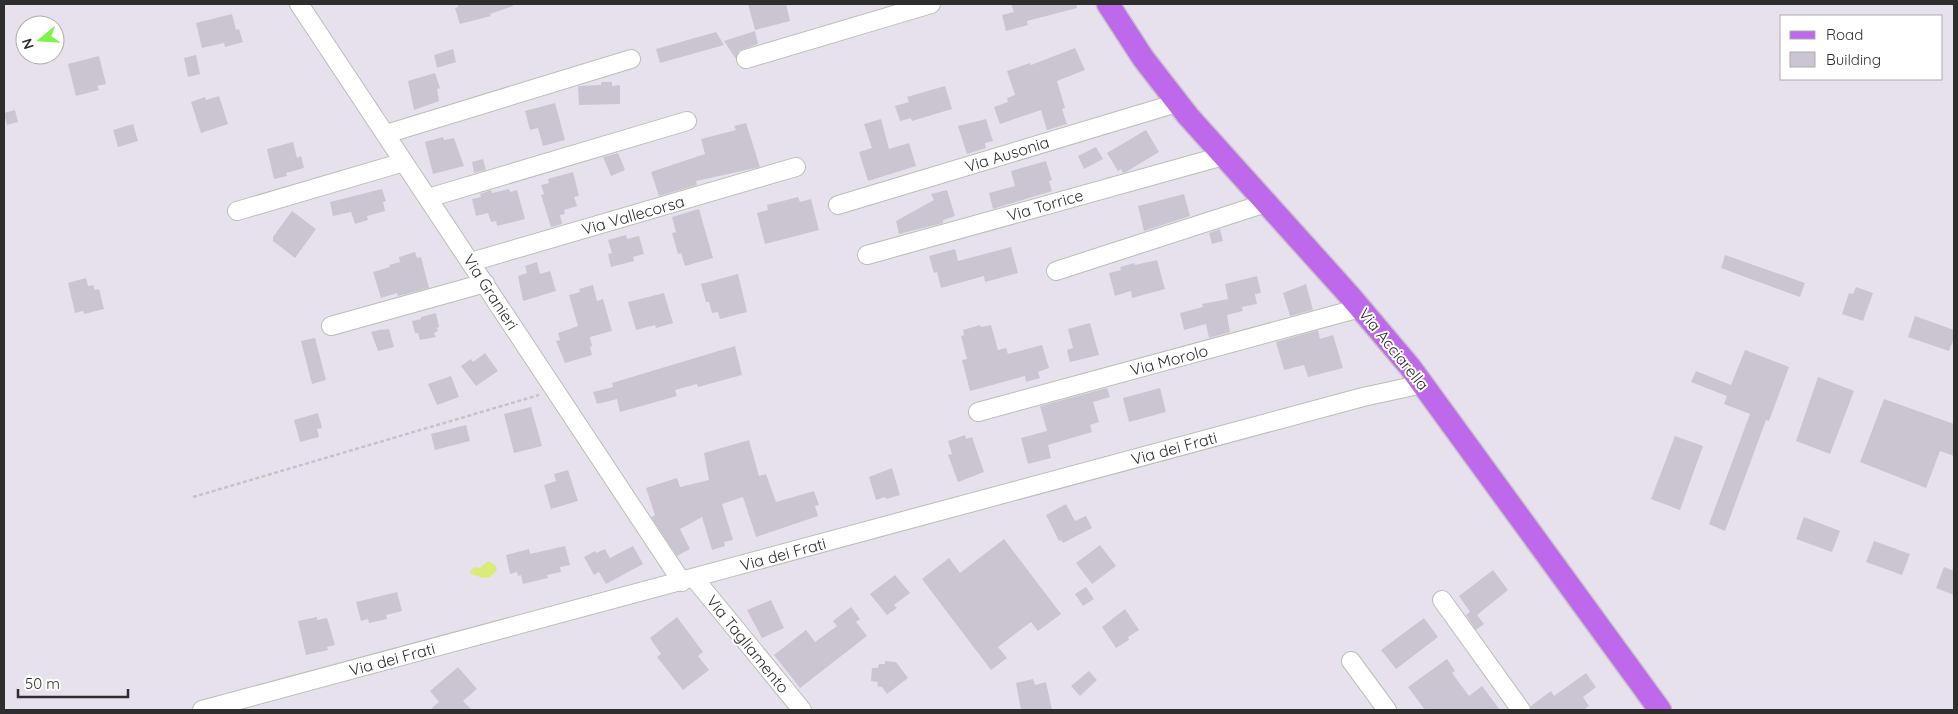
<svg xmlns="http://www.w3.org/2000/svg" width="1958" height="714" viewBox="0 0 1958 714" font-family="Quicksand,sans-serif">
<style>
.water{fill:#daeb7a}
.building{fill:#cbc5d1}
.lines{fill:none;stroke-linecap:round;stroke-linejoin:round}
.minor-casing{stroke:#b8c0b4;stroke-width:20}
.major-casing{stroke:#c4c4c4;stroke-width:25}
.path{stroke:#c4c4c4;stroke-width:2.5;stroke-dasharray:4 2.5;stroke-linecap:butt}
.minor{stroke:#fff;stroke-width:18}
.major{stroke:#be68ec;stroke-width:22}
.labels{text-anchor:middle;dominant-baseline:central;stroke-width:4;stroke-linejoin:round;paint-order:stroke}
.street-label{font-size:16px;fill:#2e2e2e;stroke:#fff}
</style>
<rect width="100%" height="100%" fill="#e7e1ee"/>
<path class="water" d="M488,561l7,4 2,5 -7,7 -7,1 -12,-4 -1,-2 4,-5 6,1z"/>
<path class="building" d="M458,4h54l1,2 -23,8 1,2 -31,8 -5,-16 3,-1z
M748,4h38l4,17 -35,9z
M1011,4h65l1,4 -50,13 1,4 -22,6 -4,-16 12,-3z
M232,14l4,16 3,-1 4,13 -18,5 -1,-4 -22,5 -6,-25z
M755,31l3,13 -19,7 -3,8 -12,-18z
M716,32l8,13 -64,18 -4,-14z
M1075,48l10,22 -28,11 8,27 -3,1 5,15 -20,6 -6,-20 -41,14 -6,-17 14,-5 -1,-4 8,-3 -8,-24 23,-8 1,2z
M453,49l3,13 -19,6 -3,-13z
M196,55l4,19 -12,3 -4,-19z
M99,56l7,28 -9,2 2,4 -23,6 -8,-32z
M435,73l5,15 -3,1 2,12 -25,9 -6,-29z
M601,82h11v4l8,-1v19l-41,1 -1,-19 23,-1z
M945,86l7,23 -40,12 -1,-3 -11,3 -5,-15 14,-4 -2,-5z
M219,96l9,28 -27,9 -10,-31 14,-5 1,3z
M555,103l10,37 -22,6 -5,-18 -8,2 -5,-19z
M15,110l3,12 -11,3 -3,-12z
M881,119l8,30 20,-6 7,23 -48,15 -9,-29 13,-4 -8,-24z
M986,119l7,22 -8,2 1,5 -19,6 -9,-28z
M746,123l14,44 -64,14 1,4 -38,11 -8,-24 54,-18 -4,-15 35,-9 -2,-4z
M133,124l5,17 -20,6 -5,-17z
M1146,130l13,22 -33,20 -3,1 -2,-4 -3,2 -11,-18z
M443,137l1,3 10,-2 10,28 -31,8 -8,-32z
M293,142l4,16 4,-2 3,12 -18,5 1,3 -13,3 -7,-30z
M1096,147l7,12 -19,10 -6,-13z
M618,153l7,17 -14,6 -8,-19z
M483,159l3,11 -12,3 -2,-11z
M1046,161l6,19 -3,1 3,10 -59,18 -4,-16 26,-7 -4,-15z
M573,172l6,24 -5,1 3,9 -13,4 1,4 -5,1 2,9 -11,3 -10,-32 3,-1 -3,-9 8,-2 -1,-4z
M382,189l4,12 -3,1 2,9 -18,5 1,4 -13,4 -4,-12 -18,4 -3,-14z
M509,189l1,3 7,-2 8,29 -28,7 -1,-5 -5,1 -3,-9 -12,3 -4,-17 9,-2 -1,-3 11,-4 1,3z
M947,190l8,26 -12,4v3l-44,11 -3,-13 38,-21 -3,-6z
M1184,194l6,22 -46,15 -6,-25z
M798,197l2,5 11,-3 8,31 -54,14 -8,-31 11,-3 -1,-5z
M699,209l14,49 -28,8 -4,-13 -3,1 -6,-21 4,-1 -4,-15z
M292,211l24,18 -21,29 -22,-17v-4z
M1220,229l3,12 -11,3 -3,-11z
M626,235l1,4 12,-3 5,18 -11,3 1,4 -23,6 -3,-13 4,-1 -4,-13z
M1011,247l7,26 -33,9 -1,-6 -43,12 -4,-16 -3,1 -5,-17 26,-7 3,12z
M415,252l2,6 4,-1 8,31 -31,8 -1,-3 -16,5 -8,-26 17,-5 -1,-2 11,-3 -1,-5z
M1725,255l80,28 -5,14 -79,-29z
M1157,260l8,29 -33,9 -1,-7 -16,5 -6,-23 12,-3 -1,-3 14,-4 1,2z
M537,262l3,12 10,-3 6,20 -33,10 -5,-25 9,-3 -2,-7z
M738,274l9,38 -27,7 -2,-7 -6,1 -3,-11h-3l-5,-18z
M1257,276l4,17 -6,1 2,10 -15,3 1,4 -16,4 3,17 -21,6 -3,-14 -22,6 -4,-17 23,-6 -1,-3 26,-5 -3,-15z
M86,278l2,8 5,-1 2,5 4,-1 5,20 -20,5 -1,-3 -8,2 -7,-30z
M1306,284l7,26 -23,6 -7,-23z
M593,285l4,16 6,-2 9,32 -22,6 2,9 -2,1 2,8 -27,8 -9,-22 4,-1 -2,-7 20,-7 -9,-31 11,-3 -1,-3z
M1856,287l17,6 -10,28 -21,-7 7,-21 4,1z
M664,293l9,30 -17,5 -1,-3 -19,5 -8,-28z
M436,313l3,14 -2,1 1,3 -4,2 2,4 -16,3 -2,-7h-3l-3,-12 9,-2v-2z
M1915,316l39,14v8l-5,13 -41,-14z
M1090,323l9,32 -29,7 -3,-12 6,-2 -5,-19z
M980,325l1,2 10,-2 7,25 8,-2 2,6 34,-9 7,23 -11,4 2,6 -14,4 -1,-6 -55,15 -8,-31 5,-1 -6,-23 3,-1 -1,-5z
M383,329v1l6,-1 5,18 -16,4 -7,-19z
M1318,330l2,9 13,-4 10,33 -35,9 -4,-12 -20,5 -8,-28z
M315,338l11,42 -14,4 -11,-43z
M735,346l7,29 -44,12 -1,-3 -22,6 2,6 -57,16 -3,-13 -20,5 -4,-12 20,-5 -1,-4z
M1745,350l44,17 -20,54 -3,-1 -41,111 -16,-7 41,-110 -26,-10 3,-8 -36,-14 5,-11 35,14z
M485,353l13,18 -22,15 -15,-20 10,-7 2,3z
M451,376l8,21 -22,8 -9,-21z
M1818,377l36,14 -24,63 -34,-13z
M1107,388l3,9 -17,5 6,20 -9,3 2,7 -44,13 3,13 -23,6 -7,-26 26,-7 -7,-25z
M1160,388l6,24 -37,10 -6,-24z
M1884,399l70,25v32l-14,-5 -14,37 -66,-26z
M531,407l11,39 -28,7 -10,-39z
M318,413l4,15 -5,1 2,8 -19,5 -6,-22z
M466,425l4,16 -35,9 -4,-16z
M965,435l1,4 6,-2 12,35 -26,10 -10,-27 4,-1 -4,-13z
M1675,436l28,10 -23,64 -29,-11z
M749,440l10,36 7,-2 10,28 38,-11 5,14 -4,1 3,10 -62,21 -13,-40 -21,7 11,36 -9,2 1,4 -13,4 -10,-33 -22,12 10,20 -13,7 -26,-39 4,-2 -9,-27 31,-10 3,9 29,-7 -5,-27z
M892,468l8,27 -14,4 -1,-2 -9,3 -7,-23z
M568,470l10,31 -27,8 -7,-24 12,-4 -2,-7z
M1066,504l9,17 11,-5 6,12 -29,15 -2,-3 -2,1 -13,-26z
M1804,517l36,14 -8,21 -36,-13z
M1004,539l57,75 -23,17 -7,-9 -33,25 9,11 -16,12 -69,-91 27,-21 11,15z
M1874,541l36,13 -8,21 -36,-13z
M1100,545l16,21 -24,18 -16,-21z
M565,546l5,19 -10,2 1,5 -14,3 1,3 -25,6 -2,-9 -3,1 -1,-4 -7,2 -4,-19 23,-6 1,5z
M633,546l10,18 -37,20 -7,-12 -5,3 -10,-18 11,-6 1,2 9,-4 5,9z
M1944,567l10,4v24l-18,-7z
M1493,570l15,20 -31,25 7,9 -8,6 -10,-15 4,-3 -11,-16z
M895,575l15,18 -16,12 3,3 -10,7 -17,-21z
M1086,587l8,12 -11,7 -8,-12z
M397,592l5,19 -16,4 1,4 -18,4 -1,-4 -7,2 -5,-19z
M771,600l13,28 -22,10 -15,-28z
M851,607l9,12 -4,3 11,14 -67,52 -26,-33 32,-25 9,12 22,-16 -4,-5z
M1125,609l14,21 -11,7 1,3 -13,8 -14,-21z
M317,617v3l10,-2 8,27 -8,2 1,3 -22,5 -8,-34z
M677,617l26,35 -5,4 11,14 -26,20 -26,-33 4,-3 -11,-16z
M1424,618l14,19 -42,32 -15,-19z
M1447,659l8,12 -3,2 17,23 13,-10 18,24h-75l-17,-23z
M885,661l11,1 12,16 -21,16 -5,-7 -5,-1 1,-4 -7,-1 1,-13h6l1,-4h6z
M458,667l19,22 -14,12 9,9h-42l9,-8 -9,-11z
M1089,671l8,9 -17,16 -9,-10z
M1586,673l10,14 -13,10 6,9 -6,4h-52v-4l20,-15 3,5z
M1033,679l2,6 11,-3 6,28h-31l-5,-27z"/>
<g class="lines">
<g class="minor-casing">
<path id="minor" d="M299,4l383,578
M746,59l185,-55
M386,134l245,-75
M428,198l259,-77
M838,205l339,-102
M237,211l167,-49
M867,255l356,-99
M471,262l325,-95
M1056,271l210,-68
M331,326l154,-43
M978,412l382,-104
M694,578l108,132
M1442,600l79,110
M1351,661l36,49
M202,710l1161,-313 60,-13"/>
</g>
<g class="major-casing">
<path id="major" d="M1108,4l35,54 45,58 162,180 60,71 250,343"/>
</g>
<path class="path" d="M193,497l346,-102"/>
<use href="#minor" class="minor"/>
<use href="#major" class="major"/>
</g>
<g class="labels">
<g class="street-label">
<text transform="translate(1007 154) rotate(-17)">Via Ausonia</text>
<text transform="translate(1045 205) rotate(-16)">Via Torrice</text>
<text transform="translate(633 215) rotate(-16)">Via Vallecorsa</text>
<text transform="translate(491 292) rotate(57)">Via Granieri</text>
<text transform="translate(1394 349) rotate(51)">Via Acciarella</text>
<text transform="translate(1169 360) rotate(-15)">Via Morolo</text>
<text transform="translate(1174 448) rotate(-15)">Via dei Frati</text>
<text transform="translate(783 554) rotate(-15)">Via dei Frati</text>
<text transform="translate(748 644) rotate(51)">Via Tagliamento</text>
<text transform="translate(392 659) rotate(-15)">Via dei Frati</text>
</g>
</g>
<rect width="1958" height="714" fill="none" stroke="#2e2e2e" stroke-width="10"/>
<rect x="1780" y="15" width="162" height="65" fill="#ffffff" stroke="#ababab"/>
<rect x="1790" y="31" width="25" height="8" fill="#be68ec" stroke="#ababab"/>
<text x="1826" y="40" font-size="15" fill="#2e2e2e">Road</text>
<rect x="1790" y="52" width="25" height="15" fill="#cbc5d1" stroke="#ababab"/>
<text x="1826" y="65" font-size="15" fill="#2e2e2e">Building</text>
<g transform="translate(40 40) rotate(252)"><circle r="24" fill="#ffffff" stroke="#ababab"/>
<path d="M0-4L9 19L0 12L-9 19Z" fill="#7df449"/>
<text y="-8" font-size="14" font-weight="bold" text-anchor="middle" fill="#2e2e2e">N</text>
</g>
<path d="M18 689v8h110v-8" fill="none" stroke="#2e2e2e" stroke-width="2.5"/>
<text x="25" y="689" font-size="15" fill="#2e2e2e" stroke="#ffffff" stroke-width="4" paint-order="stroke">50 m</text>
</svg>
